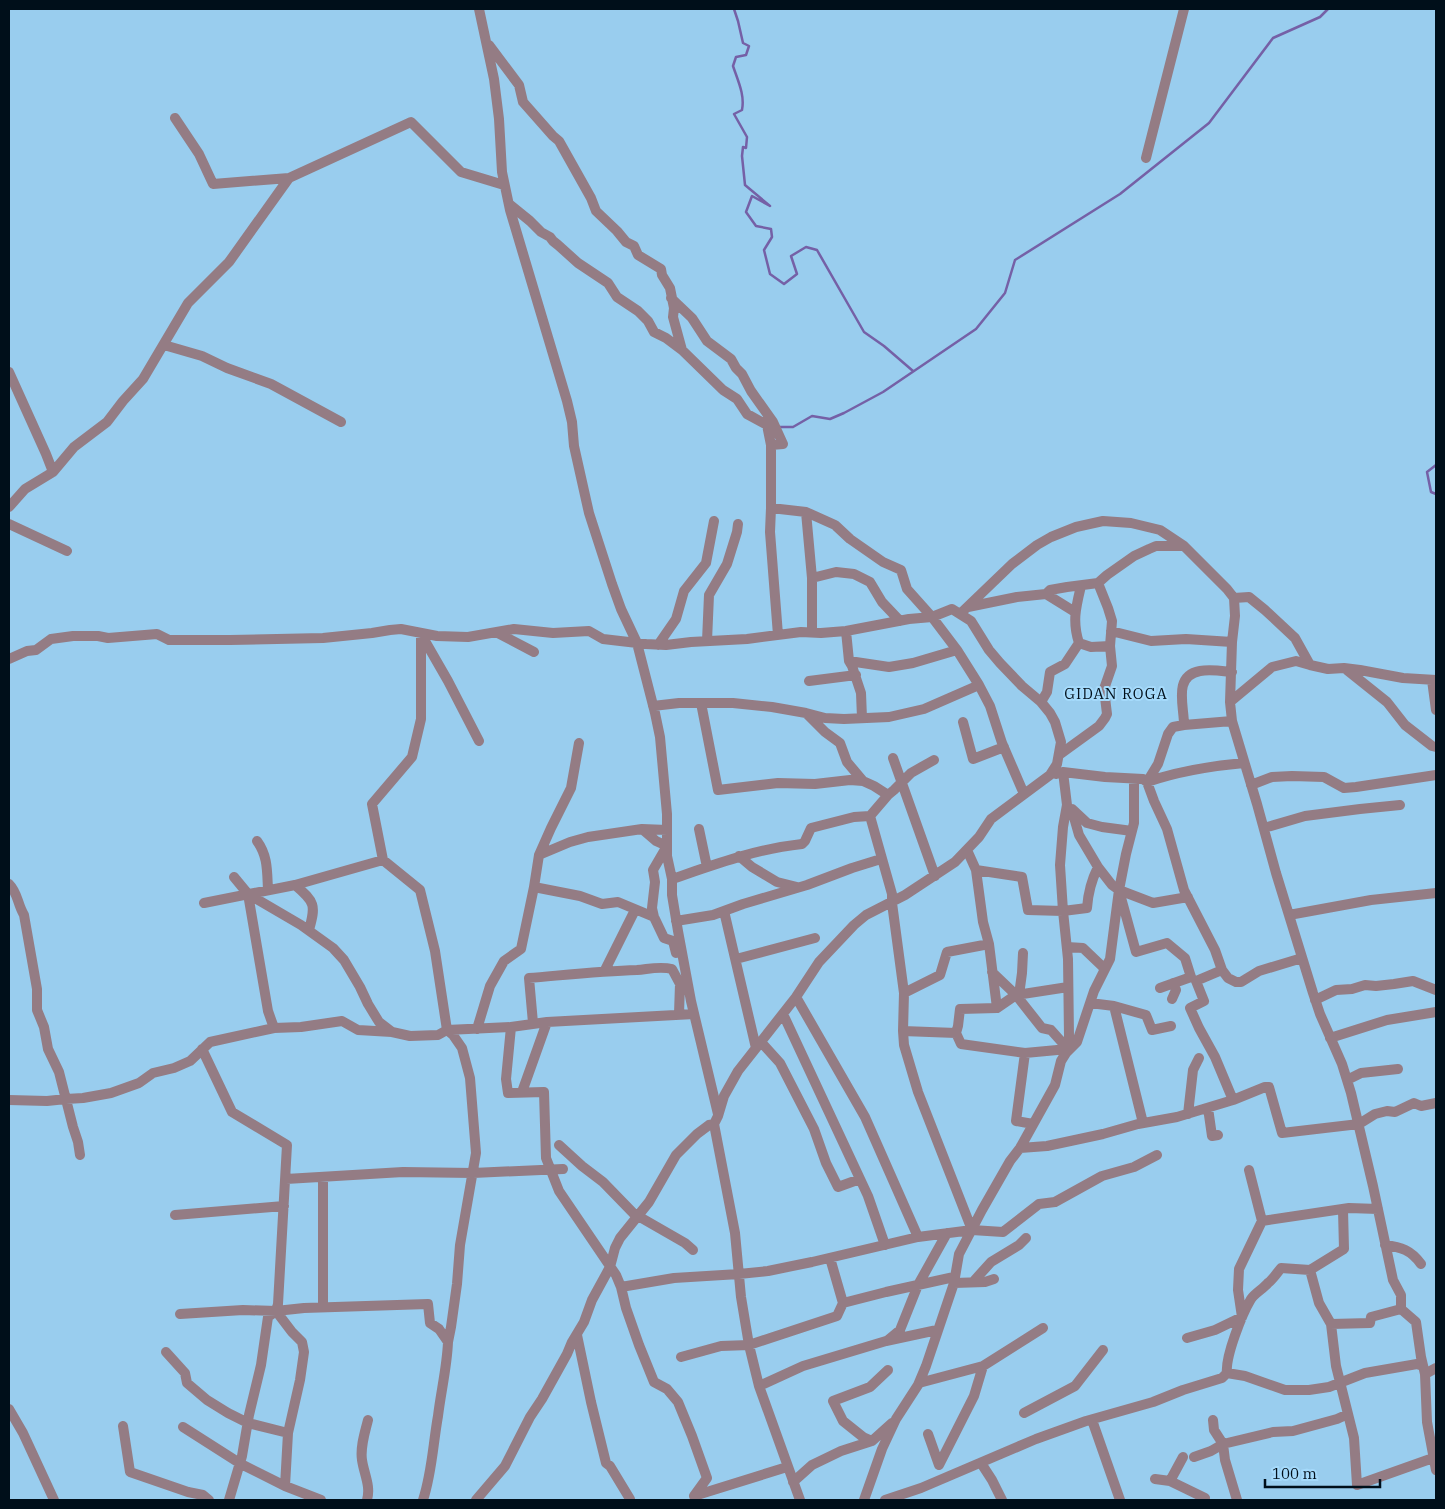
<svg xmlns="http://www.w3.org/2000/svg" width="1445" height="1509" viewBox="0 0 1445 1509" font-family="'IBM Plex Serif',serif">
<style>
.lines{fill:none;stroke-linecap:round;stroke-linejoin:round}
.stream{stroke:#7560a6;stroke-width:2.5}
.minor{stroke:#947c84;stroke-width:10}
.labels{text-anchor:middle;dominant-baseline:central;stroke-width:4;stroke-linejoin:round;paint-order:stroke}
.quarter-label{font-size:15px;letter-spacing:1px;fill:#000f1a;stroke:#a5dafb}
</style>
<rect width="100%" height="100%" fill="#99cdee"/>
<g class="lines">
<path class="stream" d="M734,9l4,12 5,22 6,3 -3,9 -10,2 -3,9c5,15 12,29 9,44l-8,4 13,23 -1,11 -3,-1 -1,9 3,29 25,21 -18,-10 -6,16 10,14 15,3 1,8 -8,13 6,24 14,10 13,-10 -6,-18 15,-9 11,3 47,82 20,14 29,25
M780,427h13l19,-11 18,3 14,-6 39,-21 93,-63 29,-36 10,-33 105,-66 89,-71 64,-85 47,-21 8,-8
M1436,465l-9,7 4,20 5,2"/>
<path class="minor" d="M479,9l15,70 5,40 3,53 8,38 57,191 5,21 2,24 15,67 23,71 9,25 16,34 18,70 5,24 7,77v42l5,23v16l6,36 13,70 27,113
M489,45l30,40 4,17 30,34 6,5 32,57 5,13 21,20 9,11 8,4 4,9 23,14 1,6 8,13 4,20 -1,9 9,33
M175,118l24,36 14,30 76,-6
M1146,158l38,-149
M509,204l21,17 11,11 9,5 3,4 5,4 20,18 30,20 9,14 21,14 10,10 6,11 12,6 16,12 41,40 14,9 10,15 20,11 4,20 12,-1 -10,-22 -22,-31 -9,-17 -6,-6 -5,-9 -24,-18 -15,-23 -21,-20
M164,345l38,11 25,12 44,16 70,38
M9,372l37,82 7,18 -28,17 -16,18
M771,445v63l35,4 29,13 15,14 33,23 18,8 6,19 25,28 25,33 22,35 11,21 12,37 22,51
M53,472l21,-25 33,-25 16,-21 20,-22 45,-76 41,-41 60,-84 122,-56 50,50 43,13
M771,508l-1,24 8,103
M806,512l6,66
M9,524l58,27
M1046,594l29,18
M1234,598l15,-1 16,13 30,28 15,27 18,4 16,-1 16,2 43,8 33,2
M968,607l49,-10 29,-3 4,-4 17,-3 31,-4 9,-8 27,-19 15,-7 7,-3h28
M961,613l51,-49 25,-19 14,-8 25,-10 27,-6 28,2 29,7 24,16 43,43 7,9 1,18 -3,26 -2,60 2,19 25,83 19,69 37,120 7,21 22,50 9,29 22,93 20,94 8,15v14l15,13 5,35 4,17 2,48 9,48
M846,631l3,30 3,5 9,27 1,25
M1111,631l40,10 35,-2 46,3
M496,632l38,20
M812,632v-54l24,-6 18,2 16,8 12,20 18,19
M421,633v86l-9,38 -40,47 11,56 37,30 15,61 12,79 64,-3
M421,634l27,47 31,60
M707,641l2,-46 18,-31 10,-32 1,-8
M1079,643l12,4 19,-1
M658,645l18,-26 8,-28 22,-28 8,-42
M9,659l18,-8 9,-1 15,-11 22,-3h25l10,2 49,-4 12,6h61l93,-2 49,-5 18,-3 11,-1 36,7 31,1 46,-8 39,4 36,-2 14,8 43,5 20,1 25,-3 56,-3 54,-7 20,1 25,-2 63,-12 23,-2 20,-8 19,12 18,29 11,13 22,23 19,16 9,11 5,9 6,20 -4,22 -7,11 -59,44 -12,18 -24,25 -50,33 -39,20 -12,10 -35,37 -23,35 -58,74 -14,25 -6,20 -4,8 21,109 6,64 8,48 10,41 41,114
M849,661l40,6 24,-4 44,-13
M1347,670l40,32 18,23 27,21 4,1
M1232,672c-10,-1 -22,-3 -32,-1 -27,5 -16,34 -16,54l-11,2 -5,7 -10,30 -11,18 7,19 13,28 17,61 31,60 7,20 6,8 8,4h5l18,-11 43,-13
M1432,680l4,30
M809,681l47,-6
M1041,702l6,-10 3,-20 15,-8 14,-21c-7,-22 -3,-36 2,-57
M1230,702l42,-35 24,-6 14,4
M701,703l17,87 60,-7 37,1 35,-4 13,1 11,5 14,9
M653,706l26,-3h54l39,4 34,6 19,5 19,1 45,-2 35,-8 55,-24
M807,714l18,18 15,11 7,19 16,19
M963,722l10,37 31,-12
M1184,725l48,-4
M1059,755l40,-29 6,-8 2,-4 -3,-25 8,-23 -2,-20 2,-25 -4,-13 -10,-25
M893,758l42,118
M1063,772l4,33 -4,22 -3,38 3,46 5,48 1,77 -1,13
M1056,774l7,-2 42,5 38,2 4,3c32,-11 64,-16 97,-19
M1251,785l21,-8 20,-1 32,1 20,11 12,-1 80,-12
M1067,805l6,9 6,21 19,32 14,18 7,5 34,13 35,-6
M1072,809l15,14 15,4 30,4
M870,816l22,78v9l12,90 -1,38 1,14 14,47 54,138
M1264,828l41,-12 55,-7 40,-4
M642,829l14,12 11,5 -14,24 2,12 -3,26 2,9 10,21 9,3 3,12
M699,829l8,38
M257,841c11,15 10,30 11,49
M967,850l9,20 7,52 6,22 8,64
M539,855l31,-13 18,-5 54,-8 25,1
M739,856l13,11 25,15 20,5
M976,870l46,7 6,33 35,1 24,-3c1,-15 4,-27 11,-41
M234,877l14,17 53,31 32,23 11,12 16,27 8,17 11,18 13,10
M672,879c44,-15 84,-30 130,-35l3,-3 6,-13 43,-11 16,-1 18,-21 6,-5 17,-17 23,-13
M9,884c9,9 8,19 15,31l13,74v21l7,17 4,22 11,23 14,55 5,15 2,13
M295,885c20,17 21,20 14,45
M534,887l46,9 22,8 16,-2 36,15
M248,894l20,117 6,17
M1120,894l16,58 31,-9 18,15 6,19 -31,11
M204,903l91,-18 88,-25
M724,911l32,137
M1289,915l82,-15 65,-7
M676,921l37,-6 30,-11 64,-19 45,-17 29,-9
M1067,947l16,1 22,21
M736,959l79,-21
M605,970l30,-60
M1222,970l-26,11 8,20 -14,7 9,20 16,29 18,43
M992,972l24,23 26,33 9,2 17,19
M904,993l36,-18 7,-23 42,-8
M1019,995l3,-22 1,-20
M796,997l69,120 53,120
M1172,999l4,-9 -3,-7
M1315,1000l21,-10 16,-1 13,-4 11,1 18,-2 19,-3 23,9
M1090,1003l24,3 32,9 6,15 19,-4
M1114,1006l29,117
M694,1014l-147,8 -36,5 -5,52 2,14 36,-1 2,66 13,33 57,84 5,12 5,21 13,37 15,37 13,7 11,13 14,34 15,42 -13,18 2,4
M783,1014l85,182 17,49
M533,1023l-4,-45c36,-3 72,-7 108,-8 12,-1 23,-4 35,-1l8,15 -1,30
M477,1029l13,-43 14,-25 17,-12 13,-62 5,-32 12,-27 20,-40 8,-45
M903,1031l53,2 2,-7 2,-17 37,-1 19,-13 52,-8
M956,1033l5,11 64,9 43,-4
M1330,1038l57,-18 49,-8
M761,1042l19,21 34,66 12,34 12,24 22,-8
M202,1049l30,63 55,33 -9,159 -2,7 -8,6 -7,48 -12,50 -7,41 -13,44
M1025,1053l-9,68 17,3
M1347,1080l14,-7 37,-4
M522,1092l25,-70
M9,1100l38,1 19,-2 17,-1 28,-5 28,-10 14,-10 21,-5 16,-7 20,-19 64,-14 27,-1 41,-6 16,9 34,2 18,4 28,-1 9,-5 6,5 9,13 8,30 6,75 -16,92 -3,39 -6,43 -3,15 -9,-13 -9,-6 -2,-19 -124,4 -28,3 -33,-1 -63,4
M1208,1108l4,28 6,-1
M1188,1114l5,-44 6,-12
M559,1145l23,21 21,16 34,35
M1020,1148l27,-2 56,-12 35,-10 39,-7 56,-17 32,-13h4l13,46 77,-9 16,-10 12,-3 8,1 19,-9 7,3 15,-3
M1249,1170l13,51 87,-13 29,1
M286,1179l117,-7 70,1 90,-4
M1343,1210l1,39 -34,21 9,33 12,21 39,-1 1,-6 30,-8
M175,1215l109,-9
M638,1216l47,27 8,7
M1385,1245c16,2 26,5 36,19
M830,1258l13,45
M973,1282l18,-20 28,-17 7,-7
M954,1283l31,-1 9,-3
M621,1287l53,-9 65,-4 29,-3 44,-9 106,-25 54,-7 31,2 36,-28 16,-2 47,-26 32,-9 23,-12
M323,1307v-130
M276,1311l16,21 10,10 2,10 -4,28 -12,53 -3,53
M1331,1324l5,42 18,72 3,47 76,-27
M577,1335l14,67 15,61 4,3 20,33
M1187,1338l28,-8 27,-13 -4,-27 1,-21 23,-48
M888,1340l12,-10 18,-45 29,-52
M166,1352l19,21 2,10 20,17 21,13 20,10 40,10
M681,1357l40,-11 28,-1 88,-29 6,-13 43,-11 68,-15
M888,1370l-18,17 -37,14 10,20 20,16 9,4 20,-18
M1227,1373c-2,-16 15,-59 24,-74 4,-6 12,-10 17,-16 5,-4 9,-10 13,-15l29,2
M1425,1374l11,-6
M919,1383l64,-17
M759,1386l44,-20 83,-25 51,-11
M9,1409l14,24 31,67
M1024,1413l51,-27 28,-36
M1092,1420l28,80
M1213,1420l1,10 9,14 2,16 12,40
M123,1426l7,46 58,20 15,3 6,5
M183,1427l58,37 44,22 36,14
M928,1434l11,31 35,-69 9,-30 60,-38
M1194,1457l17,-6 12,-7 50,-12 20,-1 44,-12 11,-5
M981,1463l11,17 10,20
M1155,1479l15,2 35,17
M1170,1481l13,-24
M793,1482l19,-17 29,-14 31,-10
M694,1496l93,-29
M367,1500c4,-14 -3,-26 -5,-40 -2,-13 3,-28 6,-40
M423,1500c9,-27 10,-56 15,-84 3,-25 9,-49 10,-74
M476,1500l29,-34 25,-49 12,-18 25,-45 5,-12 12,-20 8,-22 18,-33 5,-19 5,-10 29,-36 27,-47 21,-21 12,-9 5,-1
M864,1500l18,-51 14,-30 22,-34 8,-19 28,-83 5,-29 23,-44 28,-49 10,-13 35,-63 6,-24 5,-8 11,-11 17,-51 16,-32 9,-69 7,-36 8,-31v-44
M885,1500l36,-12 115,-49 50,-18 67,-19 30,-12 39,-12 5,-5 18,3 40,14h24l20,-3 36,-14 52,-9 6,2"/>
</g>
<g class="labels">
<g class="quarter-label">
<text x="1116" y="693">GIDAN ROGA</text>
</g>
</g>
<rect width="1445" height="1509" fill="none" stroke="#000f1a" stroke-width="20"/>
<path d="M1265 1479v8h115v-8" fill="none" stroke="#000f1a" stroke-width="2.5"/>
<text x="1272" y="1479" font-size="15" fill="#000f1a" stroke="#a5dafb" stroke-width="4" paint-order="stroke">100 m</text>
</svg>
